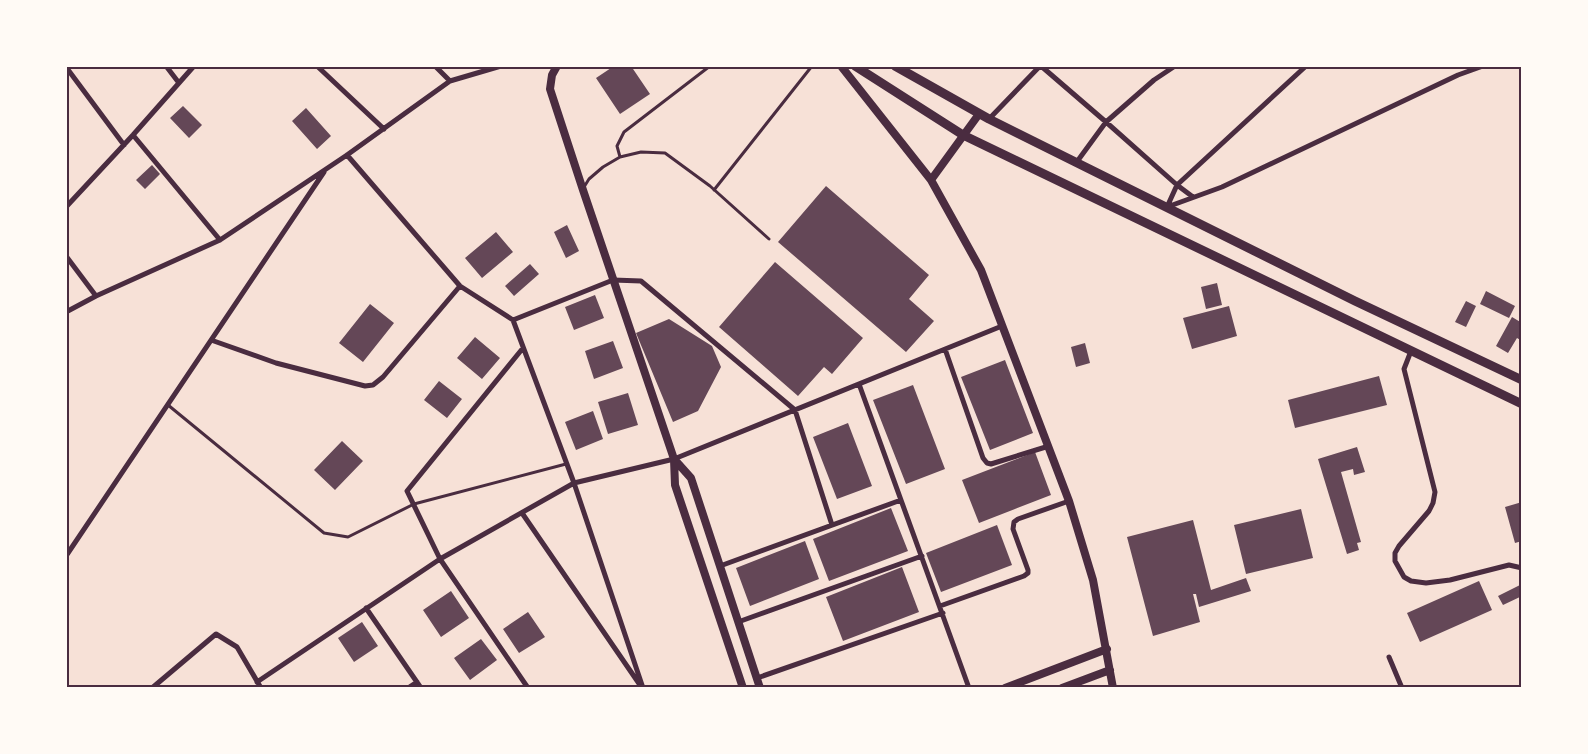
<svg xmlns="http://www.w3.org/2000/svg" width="1588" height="754" viewBox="0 0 1588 754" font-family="Karla,sans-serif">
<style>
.building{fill:#644757}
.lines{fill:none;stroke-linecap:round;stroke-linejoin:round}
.service{stroke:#4a2c40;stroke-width:3}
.minor{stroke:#4a2c40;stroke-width:5}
.tertiary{stroke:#4a2c40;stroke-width:8}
.primary{stroke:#4a2c40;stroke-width:9}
.neatline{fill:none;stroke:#4a2c40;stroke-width:2}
</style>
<rect width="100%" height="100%" fill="#f7e1d7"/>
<path class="building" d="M614,66h17l19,28 -30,20 -24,-36z
M183,106l19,19 -13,13 -19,-20z
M306,108l25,28 -14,13 -25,-28z
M152,165l8,9 -15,15 -9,-9z
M826,186l103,89 -20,24 25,22 -28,31 -128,-110z
M567,225l12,26 -13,7 -12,-26z
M496,232l17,20 -31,26 -17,-20z
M775,262l88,76 -31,36 -8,-7 -26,29 -79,-69z
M530,264l9,10 -25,22 -9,-10z
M1217,283l5,22 -16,4 -5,-22z
M1486,291l29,15 -6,12 -29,-14z
M595,295l9,23 -30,12 -9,-23z
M1466,301l10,5 -10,21 -11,-5z
M370,304l24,19 -31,39 -24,-19z
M1229,306l8,30 -45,13 -9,-31z
M1512,317l10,6 -3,7 3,1v10l-5,-3 -9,15 -12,-7z
M669,319l43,27 9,21 -23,44 -25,11 -37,-89z
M475,337l25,21 -18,21 -25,-21z
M613,341l10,27 -29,11 -9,-28z
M1085,343l5,20 -14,4 -5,-20z
M1005,360l28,73 -43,17 -29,-73z
M1379,376l8,29 -92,23 -7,-28z
M439,381l23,18 -15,19 -23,-18z
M913,385l32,84 -39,15 -33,-84z
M628,393l10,32 -30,9 -10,-32z
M593,411l10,28 -27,11 -11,-28z
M848,423l24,63 -35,13 -24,-62z
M342,441l21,20 -28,29 -21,-20z
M1357,447l8,25 -11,3 -1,-6 -12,3 20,70 -4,1 2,7 -12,4 -29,-95z
M1035,452l16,43 -72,28 -17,-43z
M1522,502v39l-7,2 -10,-36z
M891,508l17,43 -79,30 -16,-42z
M1301,509l12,49 -67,16 -12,-49z
M1193,520l18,70 35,-12 5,13 -52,16 -3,-13h-3l7,28 -47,14 -26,-99z
M997,525l15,40 -71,27 -15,-39z
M805,541l14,38 -69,27 -14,-38z
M902,567l17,45 -76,29 -17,-44z
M1479,581l13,29 -72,32 -13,-29z
M1522,584v12l-19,9 -5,-9z
M451,591l18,27 -28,19 -18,-27z
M528,612l17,25 -26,16 -16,-24z
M362,622l16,24 -24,16 -16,-24z
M481,639l16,21 -27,20 -16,-22z"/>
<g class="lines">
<path class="service" d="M620,157l-3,-11 7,-14 86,-66
M584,187l5,-8 14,-12 17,-10 21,-5 24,1 45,33 59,53
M714,190l98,-124
M168,405l156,128 24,4 66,-33 152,-40"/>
<path class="minor" d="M166,66l13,17
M317,66l67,63
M435,66l15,15
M1041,66l65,56 71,63 16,12
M66,67l58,78
M989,119l51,-53
M133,135l87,105
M347,155l113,131 53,34 61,163 69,205
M1076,163l30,-41 48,-42 21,-14
M66,207l67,-72 61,-69
M1167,207l55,-20 236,-112 25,-9
M1167,207l10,-22 129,-119
M66,256l30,40
M66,312l30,-16 124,-56 127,-85 103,-74 51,-15
M513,320l100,-40 28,1 154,129 37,115
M211,340l65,23 89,23 8,-1 10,-8 77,-91
M523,348l-116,143 33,68 88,129
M945,349l38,109 4,5 4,1 58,-18
M1411,351l-7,18 31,123 -2,11 -4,8 -30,35 -4,7v8l9,16 7,4 15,2 24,-3 59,-15 13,3
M859,384l110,304
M522,513l118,172
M66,556l258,-384
M720,566l181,-66
M940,606l84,-30 4,-3v-3l-15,-41 1,-7 4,-3 51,-18
M366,608l55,80
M738,622l184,-66
M1389,657l13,31
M757,678l186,-65
M257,682l183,-123 134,-76 100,-24 328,-133
M152,688l64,-54 21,13 24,41
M408,688l9,-6"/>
<path class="tertiary" d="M557,66l-5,9 -2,14 33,101 91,269 1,26 68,203
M841,66l90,114 50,90 88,231 24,79 20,108
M931,180l48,-66
M674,459l17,19 69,210
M1005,688l102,-39
M1062,688l48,-18"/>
<path class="primary" d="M855,66l108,69 559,269
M895,66l94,53 366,182 167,79"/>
</g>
<rect width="1588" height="754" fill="none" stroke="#fffaf5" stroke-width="135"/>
<rect x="68" y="68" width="1452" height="618" class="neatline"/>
</svg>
